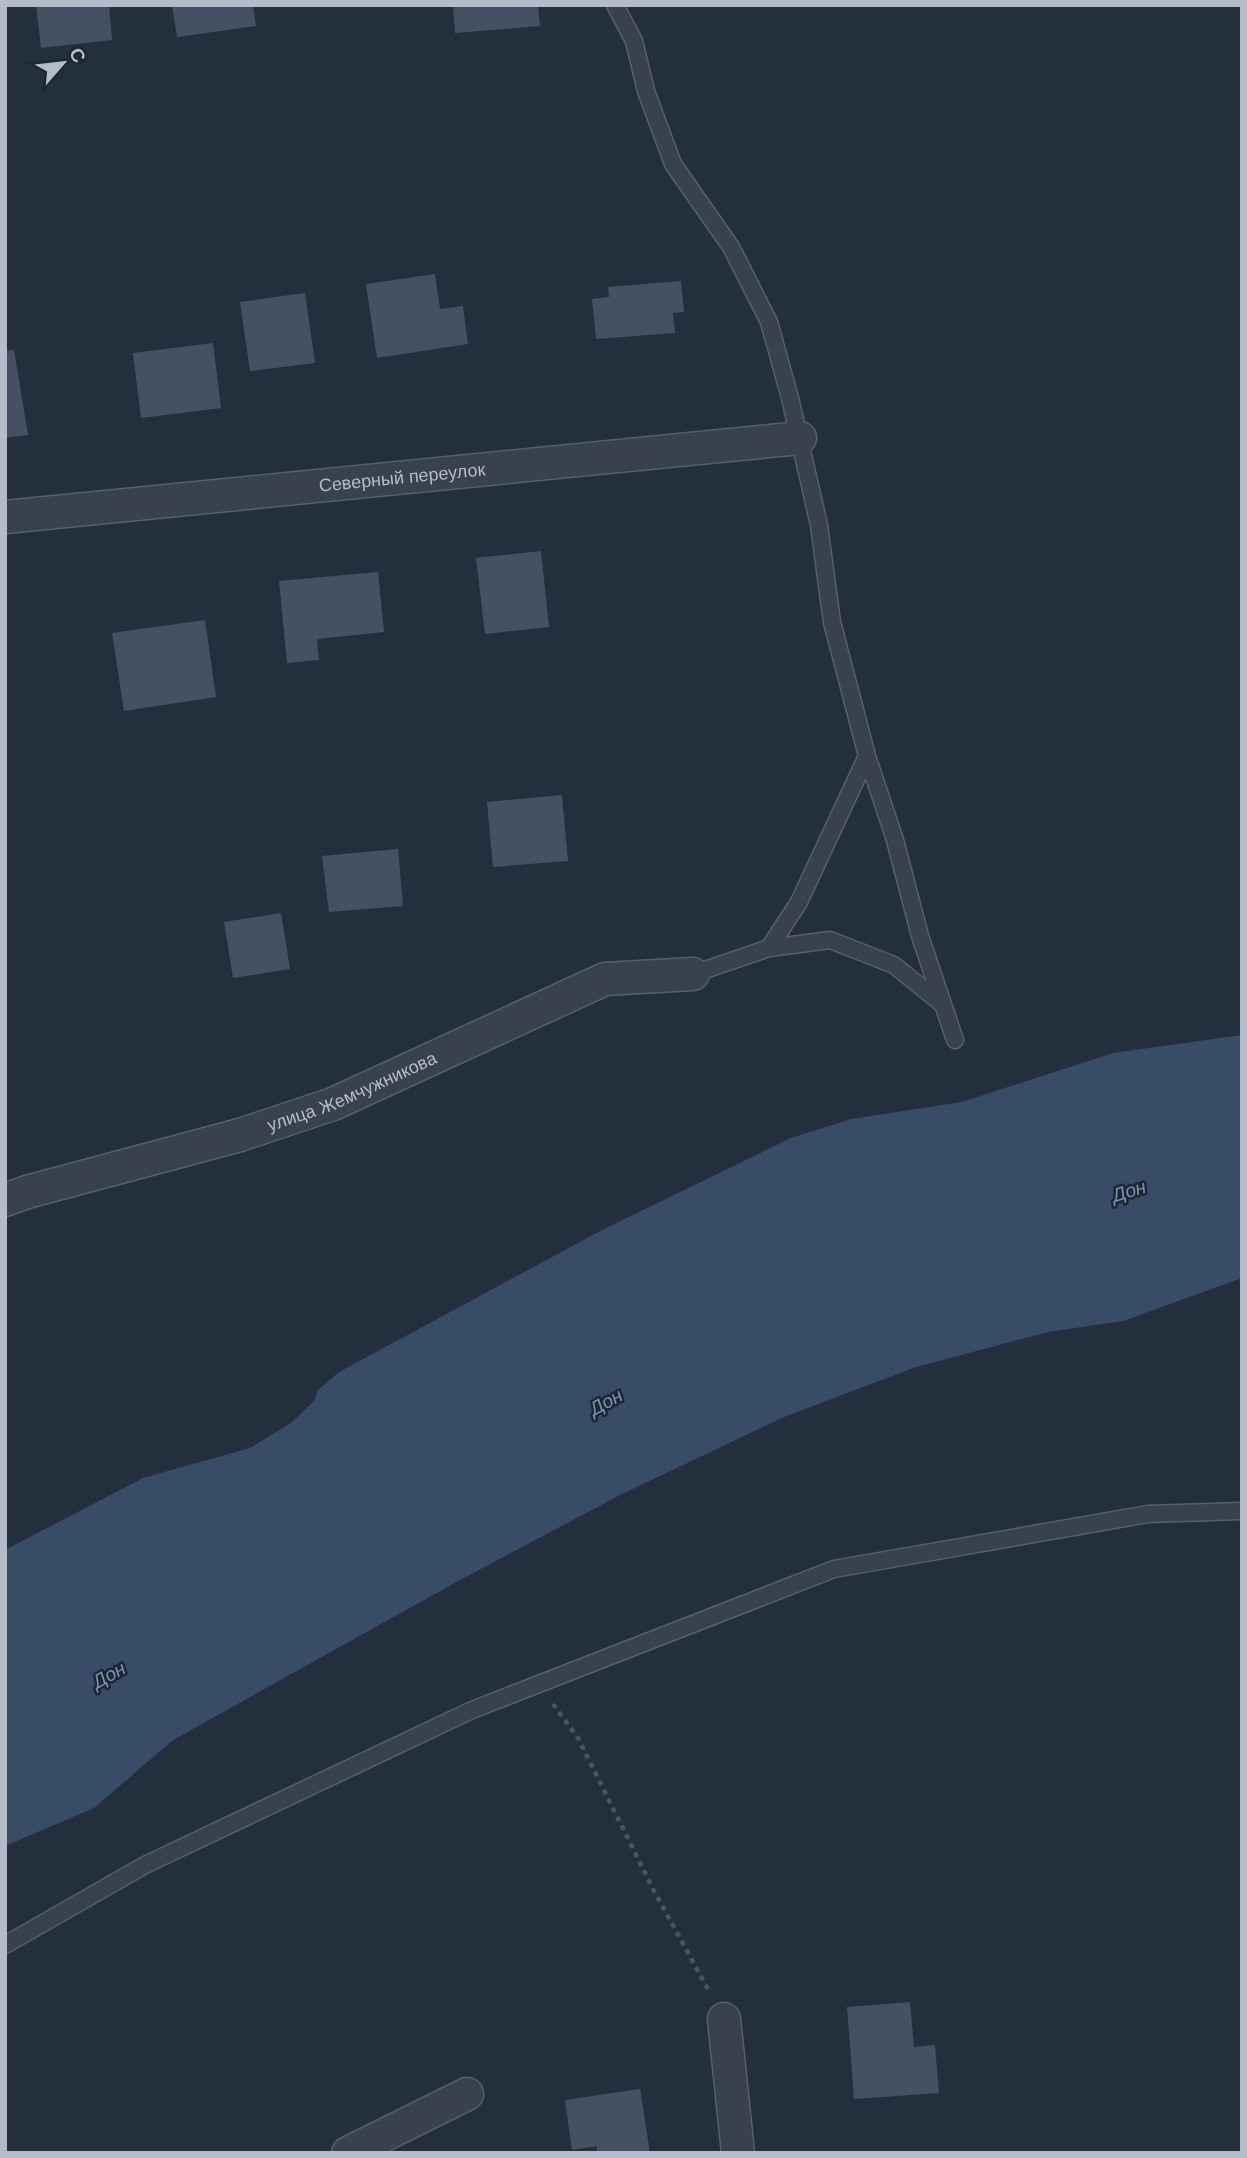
<svg xmlns="http://www.w3.org/2000/svg" width="1247" height="2158" viewBox="0 0 1247 2158" font-family="Arial,sans-serif">
<style>
.water{fill:#394c67}
.building{fill:#455162}
.lines{fill:none;stroke-linecap:round;stroke-linejoin:round}
.lane-casing{stroke:#565f6c;stroke-width:19}
.street-casing{stroke:#565f6c;stroke-width:35}
.path{stroke:#44595c;stroke-width:4.5;stroke-dasharray:5 5;stroke-linecap:butt}
.lane{stroke:#38414e;stroke-width:16}
.street{stroke:#38414e;stroke-width:32}
.labels{text-anchor:middle;dominant-baseline:central;stroke-width:5;stroke-linejoin:round;paint-order:stroke}
.street-label{font-size:18px;fill:#b4bcc9;stroke:#1d2633}
.water-label{font-size:19px;font-style:italic;fill:#7c92b1;stroke:#1d2633}
</style>
<rect width="100%" height="100%" fill="#242f3e"/>
<path class="water" d="M1242,1035v243l-119,43 -75,11 -132,35 -132,50 -162,77 -162,86 -287,160 -79,68 -89,38v-296l138,-72 107,-30 41,-25 23,-22 4,-11 21,-18 265,-143 187,-91 60,-19 111,-17 151,-49z"/>
<path class="building" d="M36,5h73l3,35 -71,8z
M172,5h81l3,21 -79,11z
M453,5h85l2,21 -85,7z
M435,274l5,35 23,-3 5,38 -91,14 -11,-74z
M681,281l3,31 -11,1 2,20 -79,6 -4,-40 17,-2 -1,-10z
M305,293l10,70 -65,8 -10,-69z
M213,343l8,65 -80,10 -8,-65z
M14,350l14,85 -23,3v-87z
M541,551l8,76 -64,7 -9,-76z
M378,572l6,60 -67,7 2,21 -32,3 -8,-82z
M205,620l11,77 -92,14 -12,-78z
M562,795l6,66 -75,6 -6,-65z
M398,849l5,57 -74,6 -7,-56z
M281,913l9,56 -57,9 -9,-56z
M910,2002l4,45 21,-2 4,48 -85,6 -7,-92z
M640,2089l10,64h-53v-7l-25,4 -7,-50z"/>
<g class="lines">
<g class="lane-casing">
<path id="lane" d="M615,5l19,36 12,50 27,73 58,83 38,75 21,76 29,127 13,97 35,134 28,84 25,96 35,104
M769,948l61,-8 64,25 48,39
M693,974l76,-26 30,-46 68,-146
M5,1945l140,-80 327,-155 362,-141 314,-55 94,-3"/>
</g>
<g class="street-casing">
<g id="street">
<path id="s1" d="M5,517l795,-79"/>
<path id="s2" d="M5,1200l22,-8 213,-57 93,-31 272,-125 88,-5"/>
<path d="M724,2019l14,134"/>
<path d="M348,2153l119,-59"/>
</g>
</g>
<path class="path" d="M553,1704l25,34 75,151 56,102"/>
<use href="#lane" class="lane"/>
<use href="#street" class="street"/>
</g>
<g class="labels">
<g class="street-label">
<text stroke="none"><textPath href="#s1" startOffset="399">Северный переулок</textPath></text>
<text stroke="none"><textPath href="#s2" startOffset="364">улица Жемчужникова</textPath></text>
</g>
<g class="water-label">
<text transform="translate(1129 1191) rotate(-17)">Дон</text>
<text transform="translate(606 1402) rotate(-29)">Дон</text>
<text transform="translate(109 1675) rotate(-29)">Дон</text>
</g>
</g>
<rect width="1247" height="2158" fill="none" stroke="#b4bcc9" stroke-width="14"/>
<g transform="translate(63 63) rotate(62)" stroke="#1d2633" stroke-width="5" paint-order="stroke">
<path d="M0-5L12 26L0 18L-12 26Z" fill="#b4bcc9"/>
<text y="-10" font-size="19" font-weight="bold" text-anchor="middle" fill="#b4bcc9">С</text>
</g>
</svg>
